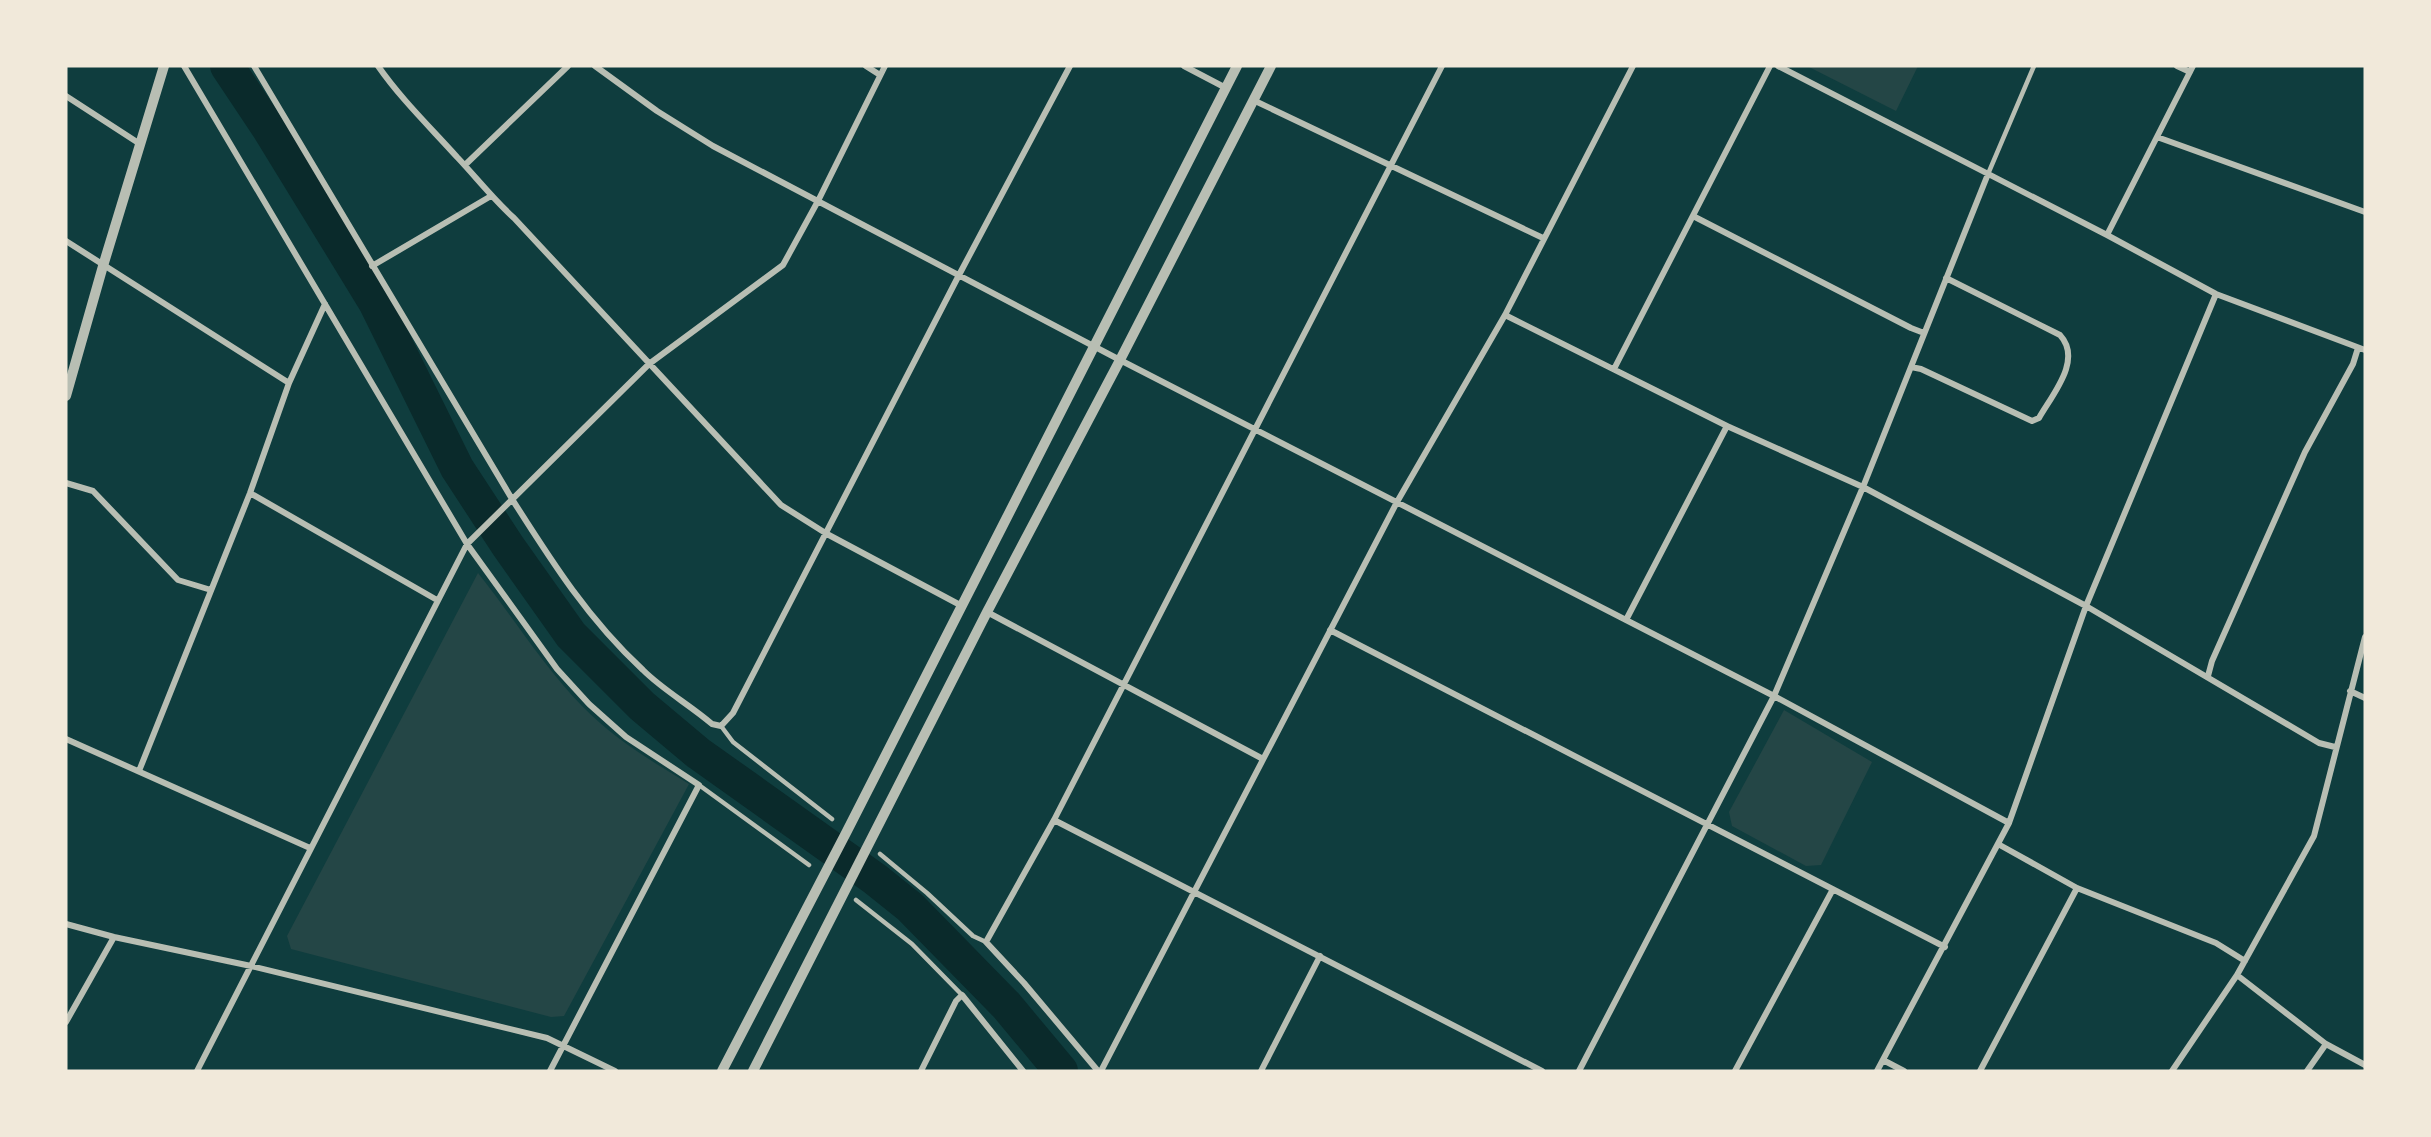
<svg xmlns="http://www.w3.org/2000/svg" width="2431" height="1137" viewBox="0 0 2431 1137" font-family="Helvetica,sans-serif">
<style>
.green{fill:#244646}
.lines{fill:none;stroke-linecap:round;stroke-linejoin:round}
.river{stroke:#0a2a2b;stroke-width:34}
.service{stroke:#b8beb3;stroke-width:4.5}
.minor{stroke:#b8beb3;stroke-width:6}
.tertiary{stroke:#b8beb3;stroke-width:10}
</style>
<rect width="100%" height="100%" fill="#0f3d3e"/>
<path class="green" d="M1807,66h111l-22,45z
M478,573c35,44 65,93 104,133 31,32 69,55 107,78l-125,232 -13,1 -260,-68 -4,-13z
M1784,710l88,52 -51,103 -15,1 -74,-40 -3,-14z"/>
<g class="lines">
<path class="river" d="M227,66l42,63 106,173 82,166 51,78 63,89 71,71 56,47 177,126 35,28 96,98 55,66"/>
<path class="service" d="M1988,174l46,-108
M721,726l12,16 99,77
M699,785l110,80
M880,854l47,39 46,43 13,6
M856,900l56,44 50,51"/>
<path class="minor" d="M184,66l283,478 90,125 32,35 37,33 73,48 -149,286
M254,66l258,433c40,63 76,120 131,171 20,20 47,35 69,54l9,2 12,-13 226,-438 111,-209
M378,66c23,33 52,61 79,91 19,20 36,42 57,61l267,287 46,29 135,72
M595,66l62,45 56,35 407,214 654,336 235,127
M866,66l14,9
M1184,66l42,22
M1778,66l329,169 109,59 149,56
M2177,66l13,6
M66,96l74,48
M1253,100l290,138
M2157,137l208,75
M465,165l103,-99
M1693,216l218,112 13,5
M2107,235l86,-169
M66,241l223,142
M372,266l119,-70
M1505,315l222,111 136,61 223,119 233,137 16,4
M1911,367l10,2 111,52 7,-3c13,-23 44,-58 21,-83l-114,-57
M1614,369l156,-303
M66,483l27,8 85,89 33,10
M250,493l187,107
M987,612l276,147
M1626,620l101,-194
M1330,630l615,317
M2365,637l-51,199 -77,139 89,69 39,21
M2208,676l4,-15 93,-209 48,-88 5,-16
M2350,691l15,7
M66,739l244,109
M139,771l111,-278 39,-110 36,-79
M1054,820l488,251
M1998,844l79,44 139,55 29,18
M66,924l48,13 137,29 296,72 68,33
M66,1022l48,-85
M1883,1060l21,11
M197,1071l270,-527 182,-180 134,-99 35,-64 67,-135
M921,1071l35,-70 6,-6 61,76
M1098,1071l-74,-88 -38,-41 68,-122 388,-754
M1101,1071l296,-569 108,-187 128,-249
M1261,1071l59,-115
M1579,1071l195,-375 89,-209 125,-313
M1735,1071l97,-180
M1877,1071l132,-248 77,-217 130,-312
M1980,1071l97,-183
M2172,1071l65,-96
M2307,1071l19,-27"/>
<path class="tertiary" d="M66,396l37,-130 61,-200
M722,1071l124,-238 391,-767
M753,1071l234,-459 133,-252 151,-294"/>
</g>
<rect width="2431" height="1137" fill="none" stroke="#f1e9da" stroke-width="135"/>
</svg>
